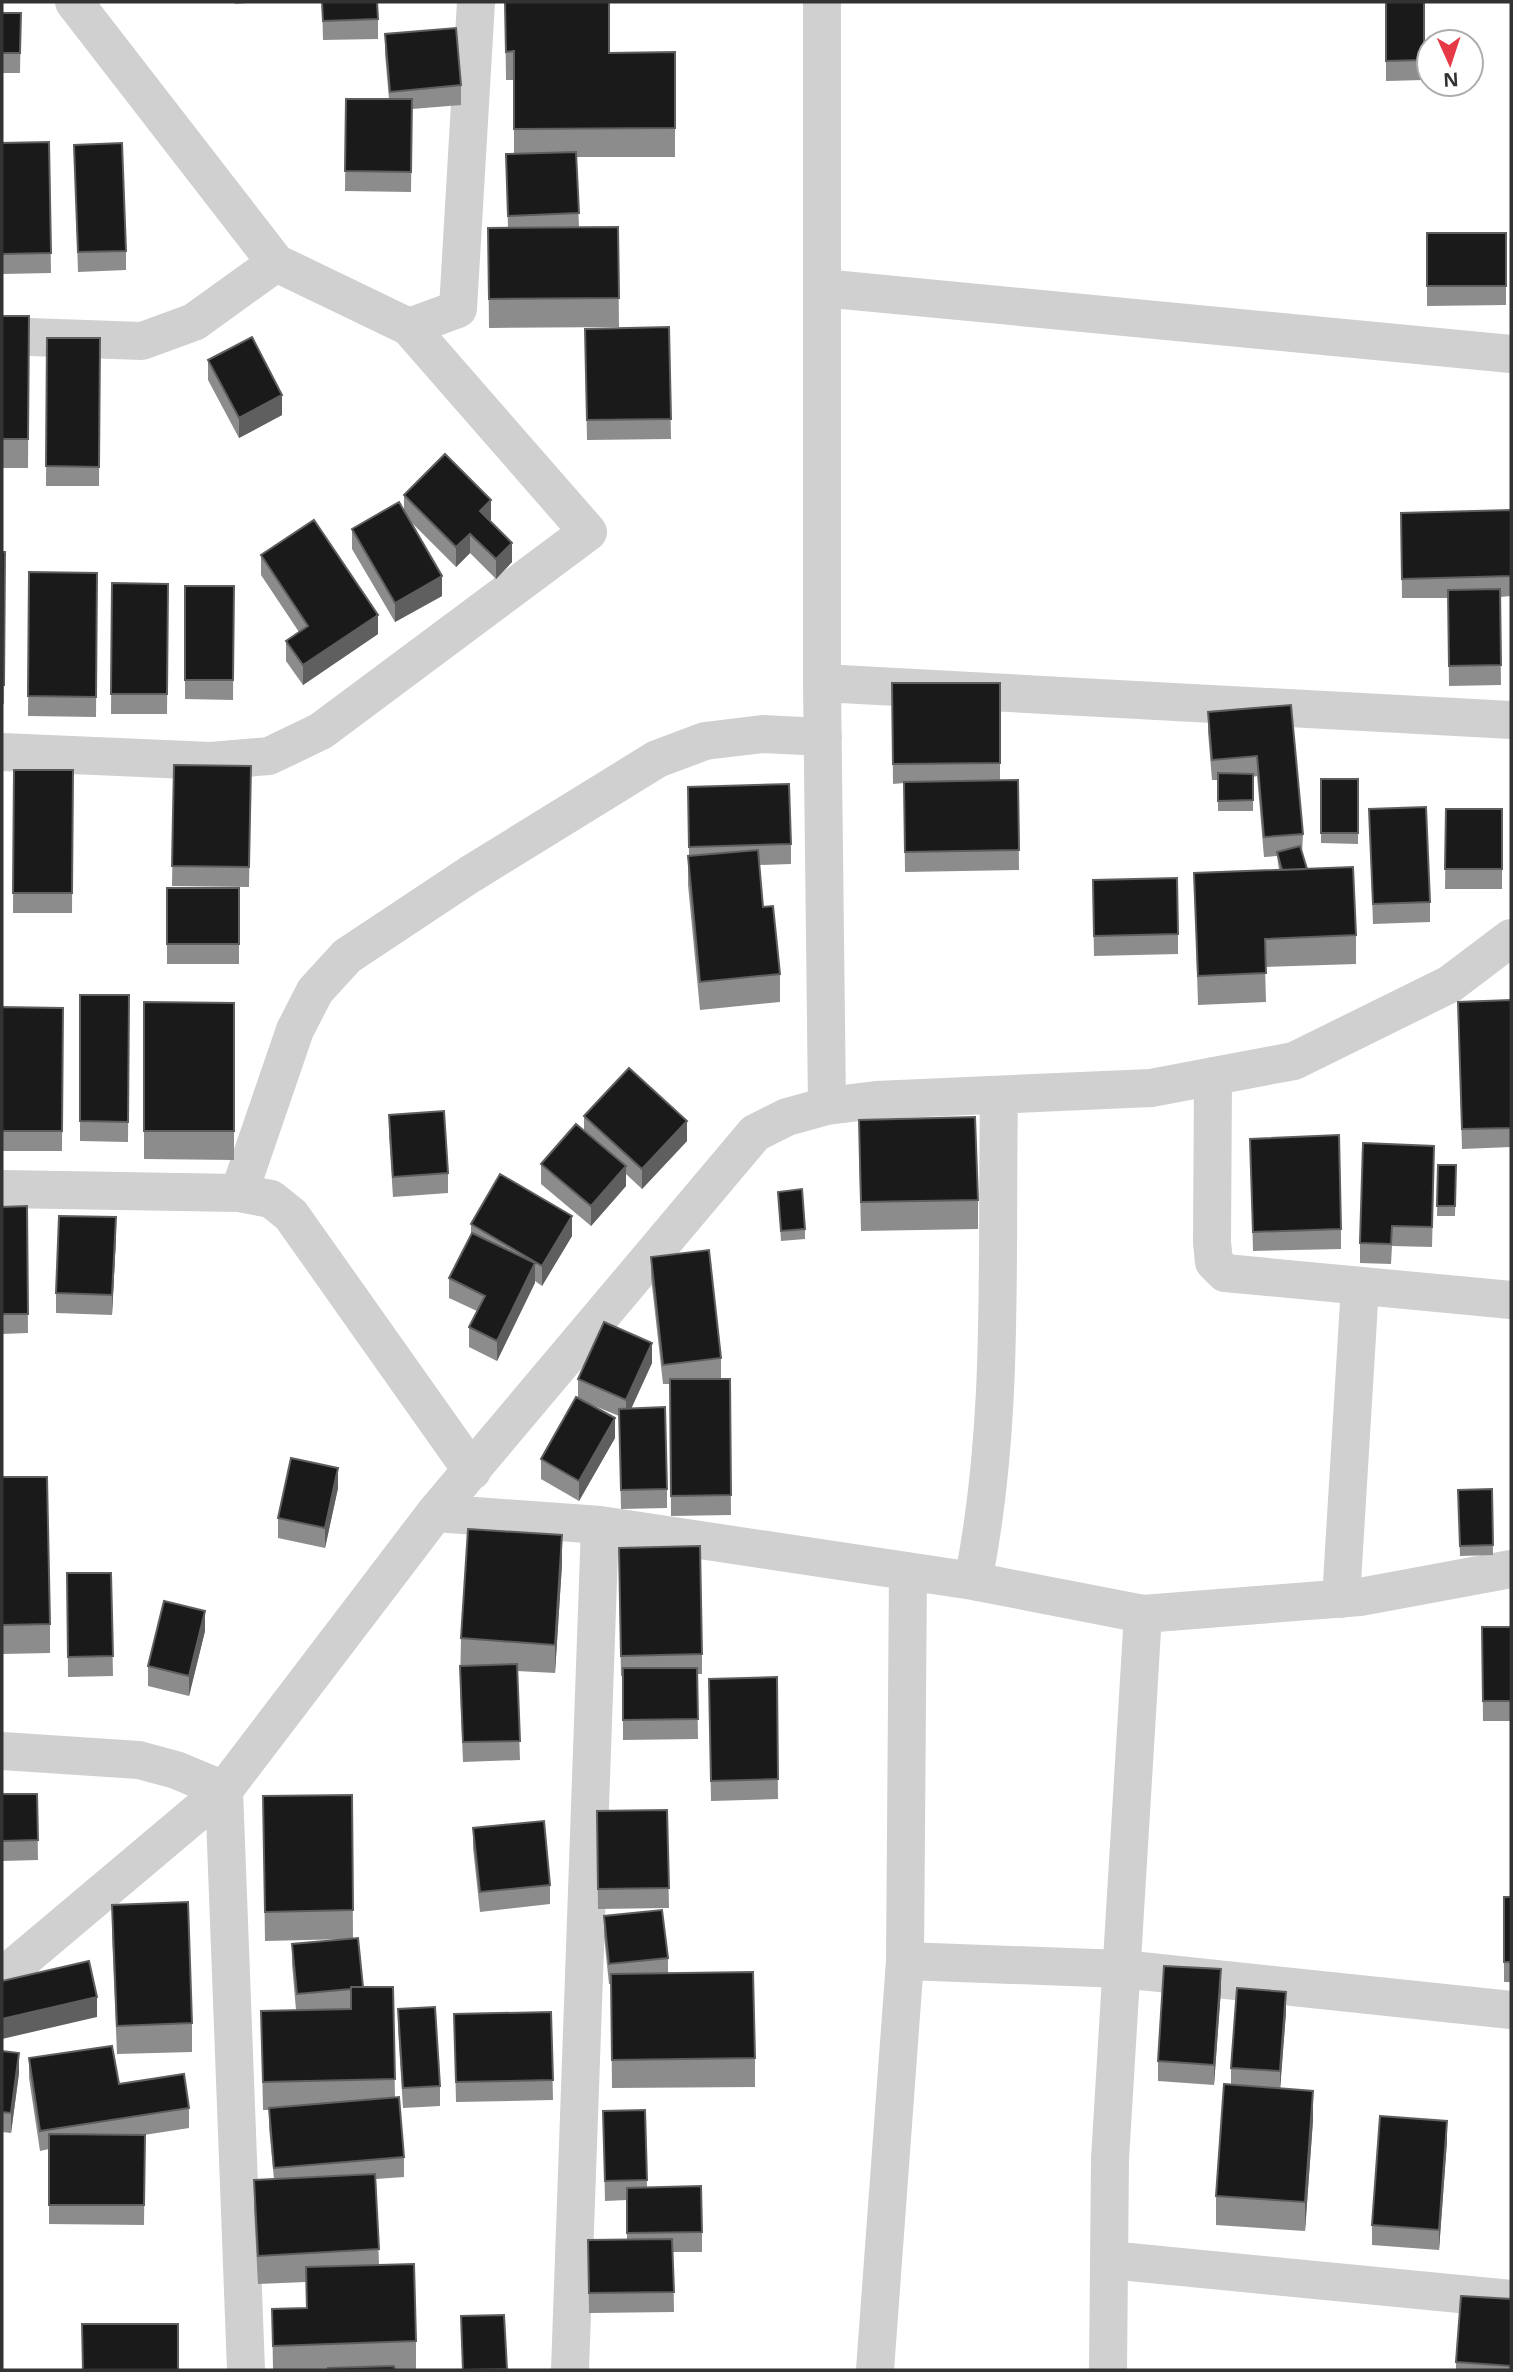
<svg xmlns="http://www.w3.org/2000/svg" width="1513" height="2372" viewBox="0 0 1513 2372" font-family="'Open Sans',sans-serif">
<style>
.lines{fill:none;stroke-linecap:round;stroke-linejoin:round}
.minor{stroke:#d0d0d0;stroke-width:38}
.wall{fill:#8c8c8c}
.shaded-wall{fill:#5f5f5f}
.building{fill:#1a1a1a;stroke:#5f5f5f;stroke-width:2}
</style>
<rect width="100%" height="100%" fill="#fff"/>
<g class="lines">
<path class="minor" d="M74,2l202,261 133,64 49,-18 18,-307
M822,2v681l5,423
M822,288l689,66
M2,336l140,5 52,-19 82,-59
M822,683l689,37
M2,752l209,9 58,-5 52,-25 267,-199 -179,-205
M1213,1076l-1,166 2,20 11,11 286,27
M2,1189l237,4 32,6 20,16 181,256
M239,1193l56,-163 20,-39 32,-35 122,-81 188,-116 48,-18 57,-7 61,3
M435,1513l165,12 373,56 170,33 -33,545 -2,211
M973,1581c32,-158 23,-323 26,-484
M1341,1599l19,-313
M1143,1614l217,-17 151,-28
M2,1751l137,9 37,10 48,20 22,580
M905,1961l217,8 389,41
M2,1977l222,-187 211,-277 320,-380 32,-16 40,-11 49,-6 275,-12 143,-27 156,-77 61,-46
M1109,2260l402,39
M570,2370l30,-845
M875,2370l30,-409 3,-390"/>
</g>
<path class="wall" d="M235,2h23l-23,2z
M322,2l56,17v20l-55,1z
M505,2l104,51 66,-1v105h-99l3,70h39l1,100 -130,1 -1,-100h20l-2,-74h8v-74h-8z
M1386,2h38v78l-38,1z
M2,13h19l-1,60h-18z
M385,34l76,51v20l-49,4 -1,83 -66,-1 1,-92h43l-4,-45z
M49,142l2,131 -49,1v-131z
M74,145l52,106v19l-48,2z
M1427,233h79v72l-79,1z
M2,316h27l-1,152h-26z
M669,327l2,112 -84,1 -2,-111z
M47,338h53l-1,148h-53z
M208,360l74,55 -43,23 -31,-58z
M404,495l87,25 -1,1 22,41 -16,17 -26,-26 -14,14 -46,-46 32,75 -47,26 -43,-73v-20l52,-19z
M1511,510v86l-11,1 1,88 -52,1 -1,-88h-46l-1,-85z
M2,552h3l-1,152h-2z
M261,555l117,79 -75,51 -17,-24v-20l13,-9 -38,-57z
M29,572l68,1 -1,144 -68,-1z
M112,583l56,1 -1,130h-56z
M185,586h49l-1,114 -48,-1z
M892,683h108v97h18l1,90 -114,2 -1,-89 -11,1z
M1291,705l12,129 -1,20 5,15 49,66v29l-91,3 1,35 -68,3 -4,-132 85,-3 -2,-14 -13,1 -7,-81 -4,1v34h-35v-31h-6l-4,-48v-20z
M174,765l77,1 -2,121 -77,-1z
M14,770h59l-1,143h-59z
M1321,779h37v65l-37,-1z
M688,787l103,57v20l-32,1 4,42 17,67v28l-80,8 -12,-125v-29h1z
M1369,809l61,93v20l-57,2z
M1446,809h56v80h-57z
M167,888h72v76h-72z
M1093,900l85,34v20l-84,2z
M80,995h49l-1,147 -48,-1z
M1511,1000v147l-49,2 -4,-147z
M144,1002l90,1v157l-90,-1z
M2,1007l61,1 -1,143h-60z
M389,1115l59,58v20l-55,4 -4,-62z
M584,1116l103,25 -45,48 -16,-15v12l-35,40 -50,-42v-20l43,-33z
M1250,1139l91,90v20l-88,2z
M859,1149l119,51v29l-117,2z
M1438,1165h18l-1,51h-18z
M1434,1166l-2,81 -40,-1 -1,18 -31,-1v-20z
M778,1192l27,37v10l-24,2z
M27,1206l1,127 -26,1v-127z
M471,1224l101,12 -30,50 -7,-5 -38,80 -28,-14v-20l8,-16 -28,-13v-20l22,-43z
M116,1237l-4,78 -56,-2v-20z
M651,1257l70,101v20l-10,1h19l1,136 -60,1 -1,-132h-7l-12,-107z
M652,1363l-21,46 36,80v19l-46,1 -2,-93 -34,-14 30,36 -36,63 -38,-22v-20l37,-61v-19z
M2,1477l48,147v29l-48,1z
M338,1488l-13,60 -47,-10v-20z
M1492,1489l1,66 -33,1 -2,-66z
M562,1564l-7,109 -38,-2 3,89 -57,2 -3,-76 1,-48z
M619,1568l83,86v20h-5l1,65 -75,1v-64h-2z
M67,1573h44l2,103 -45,1z
M1482,1627h29v94h-28z
M205,1631l-16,65 -41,-10v-20z
M777,1677l1,122 -67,2 -2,-122z
M2,1794h35l1,66 -36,1z
M352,1795l1,144 10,48h30l2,111 9,59v20l-28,2 3,86 37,76v29h-143l-1,-61 34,-1v-26l-48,2 -4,-75v-29l20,-1 -5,-51v-18h-6l-2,-99 35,-1 -4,-46v-20l55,-5 -82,2 -2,-145z
M667,1810l2,98 -71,1 -1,-98z
M473,1828l77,57v19l-70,8 -7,-64z
M1504,1897h7v85h-7z
M112,1905l80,118v29l-75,2 -5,-120z
M604,1916l64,42v15l87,85v29l-143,1 -1,-104h-2l-5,-48z
M1221,1989l-7,96 -56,-4v-20z
M398,2009l42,77v20l-37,2 -5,-79z
M551,2012l2,88 -97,2 -2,-88z
M1286,2012l-6,76 33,32 -8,111 -89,-6v-29l15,-112v-16z
M2,2051l17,22 -8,60 -9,-1z
M29,2058l90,26 70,24v20l-45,7h1l-1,90 -95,-1v-75l-9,2 -11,-73z
M645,2110l2,77 55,45v20h-29l1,60 -85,1 -1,-73 39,-1v-39l-22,1 -2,-90z
M1447,2141l-8,109 -67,-5v-20z
M1511,2299v71h-55v-8z"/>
<path class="shaded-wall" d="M282,395v20l-43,23v-20z
M491,500v20l-11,11v-20z
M470,534v19l-14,14v-20z
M512,543v19l-16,17v-20z
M442,576v20l-47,26v-19z
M378,615v19l-75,51v-20z
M687,1121v20l-45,48v-20z
M626,1166v20l-35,40v-20z
M572,1216v20l-30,50v-20z
M116,1217v20l-4,78v-20z
M535,1263v20l-38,78v-20z
M652,1343v20l-26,57v-20z
M615,1418v20l-36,63v-20z
M338,1468v20l-13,60v-20z
M562,1535v29l-7,109v-28z
M205,1611v20l-16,65v-20z
M1221,1969v20l-7,96v-20z
M1286,1992v20l-6,79v-20z
M97,1997v20l-95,22v-20z
M19,2053v20l-8,60v-20z
M1313,2091v29l-8,111v-29z
M1447,2121v20l-8,109v-20z"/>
<path class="building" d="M322,2h55l1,17 -55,2z
M505,2h104v51l66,-1v76l-161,1v-78l-8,1z
M1386,2h38v58l-38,1z
M2,13h19l-1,40h-18z
M456,28l5,57 -71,7 -5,-58z
M346,99h66l-1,73 -66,-1z
M49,142l2,111 -49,1v-111z
M122,143l4,108 -48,1 -4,-107z
M576,152l3,61 -71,3 -2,-62z
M618,227l1,71 -130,1 -1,-71z
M1427,233h79v53h-79z
M2,316h27l-1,123h-26z
M669,327l2,92 -84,1 -2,-91z
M252,337l30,58 -43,23 -31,-58z
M47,338h53l-1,129 -53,-1z
M445,454l46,46 -11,11 32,32 -16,16 -26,-25 -14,13 -52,-52z
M399,502l43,74 -47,27 -43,-74z
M1511,510v66l-109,3 -1,-66z
M314,520l64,95 -75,50 -17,-24 22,-15 -47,-71z
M2,552h3l-1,133h-2z
M29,572l68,1 -1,124 -68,-1z
M112,583l56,1 -1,110h-56z
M185,586h49l-1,94h-48z
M1500,589l1,76 -52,1 -1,-76z
M892,683h108v80l-107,1z
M1291,705l12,129 -39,3 -7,-81 -45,4 -4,-48z
M174,765l77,1 -2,101 -77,-1z
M14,770h59l-1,123h-59z
M1218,773l35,1v26l-35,1z
M1321,779h37v54h-37z
M1018,780l1,70 -114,2 -1,-70z
M789,784l2,60 -102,3 -1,-60z
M1426,807l4,95 -57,2 -4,-95z
M1446,809h56v60h-57z
M1300,846l7,23 -25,1 -5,-18z
M758,850l5,57 10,-1 7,68 -80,8 -12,-126z
M1353,867l3,68 -91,4 1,34 -68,3 -4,-103z
M1177,878l1,56 -84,2 -1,-56z
M167,888h72v56h-72z
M80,995h49l-1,127 -48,-1z
M1511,1000v128l-49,1 -4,-127z
M144,1002l90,1v128h-90z
M2,1007l61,1 -1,123h-60z
M629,1068l58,53 -45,48 -58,-53z
M444,1111l4,62 -55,4 -4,-62z
M975,1117l3,83 -117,2 -2,-82z
M576,1124l50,42 -35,40 -50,-42z
M1339,1135l2,94 -88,3 -3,-93z
M1363,1143l71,3 -2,81 -40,-1 -1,18 -31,-1z
M1438,1165h18l-1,41h-18z
M500,1174l72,42 -30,50 -71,-42z
M802,1189l3,40 -24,2 -3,-39z
M27,1206l1,108h-26v-107z
M59,1216l57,1 -4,78 -56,-2z
M472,1233l63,30 -38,78 -28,-14 16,-31 -36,-18z
M709,1250l12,108 -58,7 -12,-108z
M604,1322l48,21 -26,57 -48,-21z
M670,1379h60l1,116 -60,1z
M576,1397l39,21 -36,63 -38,-22z
M665,1407l2,82 -46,1 -2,-81z
M291,1458l47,10 -13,60 -47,-10z
M2,1477h45l3,147 -48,1z
M1492,1489l1,56 -33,1 -2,-56z
M468,1529l94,6 -7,110 -94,-7z
M700,1546l2,108 -81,2 -2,-108z
M67,1573h44l2,83 -45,1z
M164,1601l41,10 -16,65 -41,-10z
M1482,1627h29v74h-28z
M517,1664l3,77 -57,1 -3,-76z
M623,1668h74l1,51 -75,1z
M777,1677l1,102 -67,2 -2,-102z
M2,1794h35l1,46 -36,1z
M352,1795l1,115 -88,2 -2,-116z
M667,1810l2,78 -71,1 -1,-78z
M544,1821l6,64 -70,7 -7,-64z
M1504,1897h7v65h-7z
M188,1902l4,121 -75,3 -5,-121z
M662,1910l6,48 -59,6 -5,-48z
M358,1938l5,49h-12v2l-54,5 -5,-50z
M89,1961l8,36 -95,22v-38z
M1164,1966l57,3 -7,96 -56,-4z
M753,1972l2,86 -143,2 -1,-86z
M351,1987h42l2,92 -132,3 -2,-71 90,-2z
M1237,1988l49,4 -6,79 -49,-3z
M435,2007l5,79 -37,2 -5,-79z
M551,2012l2,68 -97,2 -2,-68z
M112,2046l7,38 65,-10 5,34 -149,23 -11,-73z
M2,2051l17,2 -8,60 -9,-1z
M1224,2084l89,7 -8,111 -89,-6z
M399,2097l5,60 -130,11 -5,-60z
M645,2110l2,70 -42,1 -2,-70z
M1380,2116l67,5 -8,109 -67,-5z
M49,2134l96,1 -1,70h-95z
M375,2174l4,75 -121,7 -4,-76z
M701,2186l1,46 -75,1v-45z
M672,2239l2,53 -85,1 -1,-53z
M414,2264l2,77 -143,5 -1,-37 35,-1 -1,-41z
M1461,2296l50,3v67l-55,-4z
M504,2315l3,54 -44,1 -2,-54z
M82,2324h96v46h-95z
M394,2366l1,4h-67v-2z"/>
<rect width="1513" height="2372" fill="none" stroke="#333333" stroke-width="7"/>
<g transform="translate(1450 63) rotate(177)"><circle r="33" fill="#ffffff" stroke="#adadad" stroke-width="2"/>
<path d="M0-5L12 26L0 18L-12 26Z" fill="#e63946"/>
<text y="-10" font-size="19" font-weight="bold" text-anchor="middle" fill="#333333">N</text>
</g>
</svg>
